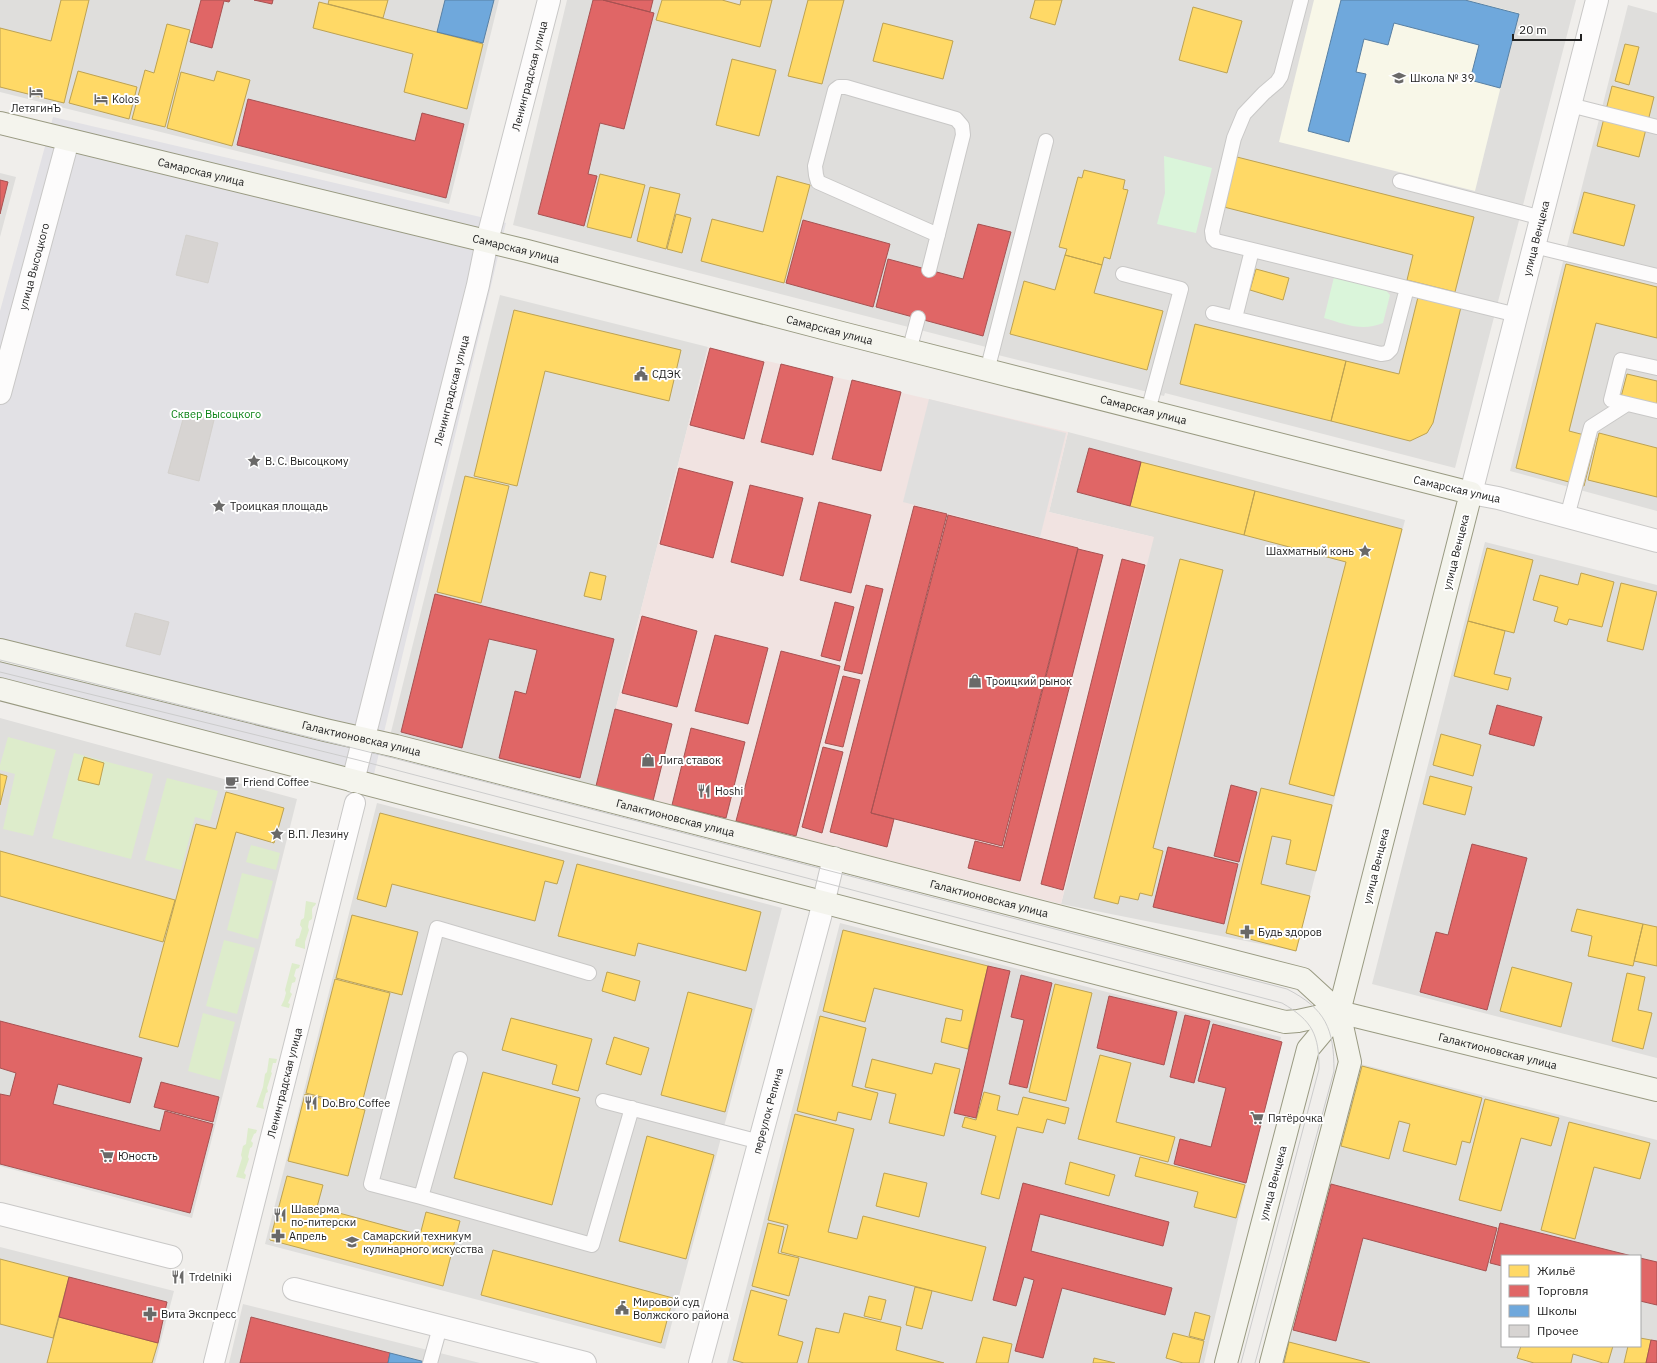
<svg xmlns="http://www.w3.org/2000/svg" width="1657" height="1363" viewBox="0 0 1657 1363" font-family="'IBM Plex Sans',sans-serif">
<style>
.residential{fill:#dfdedc;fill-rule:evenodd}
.commercial{fill:#f1e3e1}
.education{fill:#f8f7e8}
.grass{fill:#ddeccb}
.park{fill:#daf5da}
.parking{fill:#e0dfde}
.plaza{fill:#e2e1e5}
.homes{fill:#ffd966;stroke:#bda252}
.shops{fill:#e06666;stroke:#a75252}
.schools{fill:#6fa8dc;stroke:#5880a4}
.building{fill:#d7d4d2;stroke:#d3d0cc}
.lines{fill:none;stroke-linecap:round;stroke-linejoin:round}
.service-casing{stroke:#c9c8c7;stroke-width:16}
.pedestrian-casing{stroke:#c9c8c7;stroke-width:22}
.minor-casing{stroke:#c9c8c7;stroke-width:24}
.tertiary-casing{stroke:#c9c8c7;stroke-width:24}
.secondary-casing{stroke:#999a82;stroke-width:24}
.service{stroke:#fdfcfc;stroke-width:14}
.pedestrian{stroke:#fdfcfc;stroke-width:20}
.minor{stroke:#fdfcfc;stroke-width:22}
.tertiary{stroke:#fdfcfc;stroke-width:22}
.secondary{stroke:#f4f4ed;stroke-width:22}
.tram{stroke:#ccc;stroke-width:1}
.labels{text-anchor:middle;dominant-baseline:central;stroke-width:4;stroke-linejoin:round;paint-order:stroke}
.street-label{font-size:11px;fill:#222;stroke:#fff}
.poi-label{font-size:11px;fill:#222;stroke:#fff;text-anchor:start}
.park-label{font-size:11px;fill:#0c8416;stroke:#fff}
</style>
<rect width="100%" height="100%" fill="#f0eeeb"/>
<path class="residential" d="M0,0h499l-50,204 -449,-112z
M567,0h1009l-121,468 -290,-75 -1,3 -178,-44v-5l-473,-122z
M1628,5l29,8v498l-147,-40z
M0,173l16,4 -16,60z
M500,295l208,52 -112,439 -206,-50z
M1068,432l337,88 -109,431 -235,-47 92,-367 -104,-25z
M1485,542l172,43v473l-285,-74z
M0,718l297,81 -105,419 -192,-52z
M377,803l405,105 -117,441 -400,-105z
M840,923l441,114 -77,326h-477z
M1357,1063l300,77v223h-382zM1502,1256h138v90h-138z
M0,1247l174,44 -19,72h-155z
M243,1304l237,59h-251z"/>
<path class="commercial" d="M708,347l360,85 -19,80 105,25 -93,367 -465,-118z"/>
<path class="education" d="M1314,0h153l52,13 -44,178 -196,-49z"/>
<path class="grass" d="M8,737l48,13 -23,86 -30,-7 12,-55 -15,-4v-5z
M74,753l79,21 -22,85 -79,-21z
M167,778l51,13 -8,30 -15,-4 -14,53 -36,-10z
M251,845l29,8 -4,17 -30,-8z
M242,873l31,8 -15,58 -31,-9z
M306,901l10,2c0,2 -2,3 -3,4 -2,3 0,8 -1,12l-3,2 -1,6 1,3 -4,12v7l-10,-3 1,-7 3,-1 3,-10 -2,-3 1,-5 3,-2z
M224,940l31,8 -18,66 -31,-8z
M292,963l8,2 -1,3 -3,1 -2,7 2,2 -1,4 -3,1 -2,9 2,2 -4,9 2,1 -1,4 -8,-2 3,-6 2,-7 -1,-3z
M203,1013l32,9 -15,58 -32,-9z
M269,1058l8,1 -1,4h-3l-2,9 1,1 -5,15 1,4 -2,1 -3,11 1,5 -8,-2 7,-20 2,-13 2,-2z
M248,1128l9,2 -1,3 -2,1 -3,7 2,2 -1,4 -2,1 -2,9 1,2 -5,14 2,2 -1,4 -9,-2 6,-19 -1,-3 2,-9 3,-2z"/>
<path class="park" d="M1164,156l48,12 -16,65 -39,-9 8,-31z
M1335,273l46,12 9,10 -7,28c-21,9 -38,1 -59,-5z"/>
<path class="parking" d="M929,399l137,34 -26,104 -137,-35z"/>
<path class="plaza" d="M53,117l453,106 -137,572 -369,-94v-390z"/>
<path class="homes" d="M61,0h28l-25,103 -64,-16v-59l51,13z
M329,0h59l-5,18 -55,-14z
M662,0h60l18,5 1,-5h31l-12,47 -104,-27z
M808,0h36l-22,84 -34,-8z
M1035,0h27l-7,25 -25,-7z
M319,2l164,42 -16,65 -63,-17 9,-38 -100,-26z
M1193,7l49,14 -15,52 -48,-13z
M883,23l70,18 -10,38 -70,-18z
M167,24l23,6 -25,97 -33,-8 13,-49 9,3z
M1625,44l14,3 -10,38 -14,-4z
M732,59l44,11 -17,66 -43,-11z
M78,71l59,16 -8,32 -60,-16z
M217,71l33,9 -18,66 -65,-18 14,-56 33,9z
M1612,86l42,11 -15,60 -42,-11z
M1233,156l241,61 -19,75 -48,-12 6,-25 -193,-49z
M1084,170l41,10 -2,9 5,1 -18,69 -6,-2 -2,8 -37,-10 2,-6 -8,-2 19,-70 4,1z
M600,174l45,11 -14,53 -44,-11z
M777,176l33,9 -26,98 -83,-22 11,-42 51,13z
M650,187l30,7 -14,55 -29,-8z
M1584,192l51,13 -11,41 -51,-13z
M676,214l15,4 -9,35 -15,-4z
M1065,255l37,10 -8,28 69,18 -16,59 -137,-36 14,-53 31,9z
M1566,264l91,23v51l-61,-15 -27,108 27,7 -12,48 -68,-18z
M1256,269l33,9 -6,22 -33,-10z
M1418,297l43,10 -28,116 -6,10 -17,8 -79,-20 15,-60 53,13z
M514,310l167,40 -12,51 -124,-30 -28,115 -43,-10z
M1195,324l151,37 -15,60 -151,-37z
M1627,374l30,7v24l-36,-8z
M1599,433l58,15v49l-69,-17z
M1141,462l114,29 -11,44 -114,-29z
M465,476l44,10 -28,117 -44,-11z
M1255,491l147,38 -68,267 -45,-12 57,-222 -102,-27z
M1487,548l46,12 -19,73 -46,-12z
M1180,559l43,11 -70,278 10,3 -11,45 -12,-3 -2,7 -18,-4 -2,8 -24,-6z
M590,572l16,4 -5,24 -17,-4z
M1581,573l33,9 -12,45 -33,-8 -2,6 -13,-4 4,-14 -25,-7 7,-25 38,10z
M1621,583l36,9 -14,58 -36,-9z
M1468,621l37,10 -11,43 17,4 -3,12 -54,-14z
M1441,734l40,11 -8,31 -40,-11z
M84,757l20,6 -5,22 -21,-5z
M0,774l7,2 -7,29z
M1430,776l42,11 -7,28 -42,-11z
M1261,788l71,17 -16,66 -30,-7 5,-24 -19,-4 -11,48 49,12 -14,55 -70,-18z
M226,792l58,16 -10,35 -38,-11 -58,215 -39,-10 57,-213 20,5z
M380,813l184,48 -7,23 -12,-3 -10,40 -143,-37 -6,23 -29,-8z
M0,851l175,49 -12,42 -163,-46z
M577,864l184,48 -15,59 -108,-28 -3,13 -77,-20z
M1577,909l66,15 -10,42 -45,-10 4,-20 -21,-5z
M352,915l66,17 -16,63 -66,-17z
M1643,924l14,3v39l-23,-5z
M843,930l145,36 -20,83 -27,-7 5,-24 15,3 2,-11 -89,-22 -9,34 -42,-11z
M1512,967l60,16 -11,44 -61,-16z
M607,972l33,9 -5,20 -33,-10z
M1627,973l18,4 -7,33 14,3 -9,36 -31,-8z
M335,979l55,14 -29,114 -55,-14z
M1055,984l37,9 -26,108 -37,-9z
M688,992l64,17 -27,103 -64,-17z
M820,1016l46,12 -14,58 26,7 -7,27 -33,-8 -2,9 -39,-10z
M511,1018l81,21 -14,52 -26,-7 5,-19 -55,-15z
M614,1037l35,11 -8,27 -35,-11z
M1100,1055l31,8 -15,59 59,15 -7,25 -90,-23z
M872,1059l60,15 3,-11 25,6 -16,67 -55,-13 7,-29 -31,-7z
M1362,1066l120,32 -12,45 -8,-2 -6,24 -53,-14 7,-27 -11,-3 -10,38 -48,-13z
M483,1072l97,26 -28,107 -98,-27z
M984,1092l16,4 -3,14 21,5 5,-18 46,11 -4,16 -18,-5 -4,14 -26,-6 -18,72 -18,-5 15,-58 -34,-9 3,-10 11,3z
M305,1094l60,16 -17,66 -60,-15z
M1485,1099l74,19 -8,28 -30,-8 -20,73 -42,-11z
M795,1114l59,15 -26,103 29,7 6,-23 123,31 -14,54 -191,-49 7,-27 -20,-5z
M1569,1122l81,21 -10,36 -46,-12 -19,72 -34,-9z
M647,1136l67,19 -28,104 -67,-18z
M1140,1157l105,28 -9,33 -42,-11 4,-15 -63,-16z
M1070,1162l45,13 -6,21 -44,-12z
M884,1173l43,10 -8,34 -43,-11z
M287,1176l36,9 -6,22 103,28 6,-23 34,9 -17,65 -173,-46z
M768,1223l16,4 -6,26 21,5 -10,38 -37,-10z
M493,1250l180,48 -12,45 -180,-48z
M0,1259l69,18 -16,61 -53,-14z
M915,1287l17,4 -10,38 -16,-4z
M751,1290l36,10 -9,35 25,7 -6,21h-53l-11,-3z
M869,1296l17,4 -5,20 -17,-4z
M1195,1312l15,4 -6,24 -15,-4z
M844,1313l57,14 -5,23 48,13h-136l8,-35 23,5z
M59,1317l99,26 -6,20h-105z
M1173,1333l31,8 -5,22h-16l-17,-5z
M983,1337l29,7 -4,19h-32z
M1640,1338l11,2 -5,23h-22l4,-17h12z
M1289,1342l81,21h-86z
M1521,1346h92l-5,17h-5l-30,-9 -2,9h-37l-17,-5z
M1094,1358l21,5h-22z"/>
<path class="shops" d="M201,0h29l-1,2 -5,-1 -12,47 -22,-6z
M254,0h19l-1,4z
M593,0h10l51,13 -30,116 -24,-6 -12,51 9,2 -13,50 -46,-12z
M603,0h50l-3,12z
M248,99l167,42 7,-28 42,11 -18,74 -209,-53z
M0,180l8,2 -8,32z
M803,220l87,24 -17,63 -87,-24z
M978,224l33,8 -28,104 -107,-29 12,-48 75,20z
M710,348l54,14 -20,77 -54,-14z
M781,364l52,13 -20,78 -52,-13z
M852,380l49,12 -20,79 -49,-12z
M1089,448l52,14 -11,44 -53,-14z
M679,468l54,14 -20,76 -53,-14z
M750,485l53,13 -20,78 -52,-14z
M819,502l52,13 -20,78 -51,-13z
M914,506l33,8 -76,299 23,6 -7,28 -57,-15z
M948,515l130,33 -76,298 -131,-33z
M1078,549l25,6 -83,326 -52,-13 7,-27 28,7z
M1122,559l23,6 -82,325 -22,-6z
M866,585l17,4 -21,85 -18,-4z
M435,594l179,45 -34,139 -81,-20 16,-67 11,3 11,-44 -48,-11 -27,109 -61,-16z
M835,602l19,5 -14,54 -19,-5z
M642,616l55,15 -20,76 -55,-14z
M715,635l53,13 -20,76 -53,-13z
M781,651l59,15 -44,170 -60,-15z
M843,676l17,4 -17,67 -18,-4z
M1497,705l45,12 -8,29 -45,-12z
M615,709l57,15 -19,77 -57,-15z
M691,728l54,14 -19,76 -54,-13z
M823,747l20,5 -21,81 -20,-6z
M1231,785l26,7 -18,70 -25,-6z
M1472,844l55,14 -40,152 -67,-18 16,-60 12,3z
M1168,847l70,17 -14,60 -71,-17z
M988,966l22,5 -34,147 -22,-5z
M1021,975l31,8 -25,105 -18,-4 15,-64 -13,-3z
M1109,996l68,16 -13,53 -67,-17z
M1185,1015l25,6 -16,62 -24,-6z
M0,1021l142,37 -12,45 -72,-19 -5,20 107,27 5,-20 48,13 -23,89 -190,-49v-70l10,2 6,-23 -16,-5z
M1213,1024l69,18 -36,141 -72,-19 6,-25 31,8 15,-59 -28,-7z
M161,1082l58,15 -6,25 -59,-15z
M1023,1183l146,39 -6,24 -123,-32 -9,37 141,37 -7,27 -103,-27 -19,70 -28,-7 19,-71 -10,-3 -8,29 -23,-6z
M1331,1184l166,44 -11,43 -123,-33 -27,103 -43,-11z
M1500,1223l132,33h-130v10l-12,-3z
M1640,1258l17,4v43l-17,-4z
M69,1277l98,25 -9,41 -99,-26z
M251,1317l139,36 -2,10h-148z
M1651,1340l6,1v22h-11z"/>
<path class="schools" d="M445,0h49l-11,43 -46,-11z
M1341,0h124l54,14 -19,74 -30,-8 9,-35 -85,-22 -6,22 -24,-6 -8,33 10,2 -17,68 -41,-11z
M390,1353l39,10h-41z"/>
<path class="building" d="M186,235l32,8 -10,40 -32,-8z
M185,412l29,8 -15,61 -31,-8z
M135,613l34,9 -9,33 -34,-9z"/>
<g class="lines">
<g class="service-casing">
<path id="service" d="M1301,0l-20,76 -4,6 -13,11 -20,21 -10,24 -22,93 1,7 3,3 301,74
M1570,105l87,22
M1400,181l142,37
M1534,246l123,30
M929,270l34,-135 -1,-9 -6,-7 -110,-32h-7l-4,3 -20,76 1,9 2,7 120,53
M1123,274l58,15 -33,122
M1213,313l168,41 6,-1 4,-4 16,-61
M1235,318l17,-68
M909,351l9,-33
M1657,368l-36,-8 -10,40 46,11
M987,371l59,-230
M1567,517l24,-90 36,-23
M460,1059l-39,138 171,48 40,-137
M603,1101l157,41
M421,1197l-50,-13 66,-256 152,45
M430,1363l10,-36"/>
</g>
<g class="pedestrian-casing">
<g id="pedestrian">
<path id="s1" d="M214,1363l141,-560"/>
</g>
</g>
<g class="minor-casing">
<g id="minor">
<path id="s2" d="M0,393l68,-253"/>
<path d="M1471,493l27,5 159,43"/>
<path id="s3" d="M353,781l125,-496 9,-44 62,-241"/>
<path d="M0,1214l171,43"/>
<path d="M294,1289l291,74"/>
<path id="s4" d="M700,1363l120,-446 14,-59"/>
</g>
</g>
<g class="tertiary-casing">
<g id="tertiary">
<path id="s5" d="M1471,493l126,-493"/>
</g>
</g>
<g class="secondary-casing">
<g id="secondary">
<path id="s6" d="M0,123l527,128 311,81 633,161 -132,519 -31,37 -82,314"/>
<path id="s7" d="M0,650l325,80 71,16 907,233 36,33"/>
<path id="s8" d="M0,689l1285,333 13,-1 41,-9 318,78"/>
<path d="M1271,1363l79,-301 -11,-50"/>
</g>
</g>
<use href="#service" class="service"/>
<use href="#pedestrian" class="pedestrian"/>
<use href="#minor" class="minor"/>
<use href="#tertiary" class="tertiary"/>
<use href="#secondary" class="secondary"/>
<path class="tram" d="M0,660l393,98 894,231c39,20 47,40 47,82l-79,292
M0,672l358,88 924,243c31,18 37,32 37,66l-78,294"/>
</g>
<defs>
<g id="school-bare" transform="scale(1.08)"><path d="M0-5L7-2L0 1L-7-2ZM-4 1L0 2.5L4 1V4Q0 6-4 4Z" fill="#6a6968" stroke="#fff" stroke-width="2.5" paint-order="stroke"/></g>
<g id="hotel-bare" transform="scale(1.08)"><path d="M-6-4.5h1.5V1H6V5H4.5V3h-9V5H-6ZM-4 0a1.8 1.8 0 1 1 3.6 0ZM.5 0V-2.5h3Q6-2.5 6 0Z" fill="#6a6968" stroke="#fff" stroke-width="2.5" paint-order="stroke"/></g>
<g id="civic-bare" transform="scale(1.08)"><path d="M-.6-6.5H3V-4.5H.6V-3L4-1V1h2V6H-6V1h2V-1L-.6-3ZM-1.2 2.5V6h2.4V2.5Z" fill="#6a6968" stroke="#fff" stroke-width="2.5" paint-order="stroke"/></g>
<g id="sight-bare" transform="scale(1.08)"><path d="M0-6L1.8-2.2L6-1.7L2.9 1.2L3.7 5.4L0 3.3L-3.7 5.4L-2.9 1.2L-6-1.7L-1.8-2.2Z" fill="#6a6968" stroke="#fff" stroke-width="2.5" paint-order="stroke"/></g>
<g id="shop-bare" transform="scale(1.08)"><path d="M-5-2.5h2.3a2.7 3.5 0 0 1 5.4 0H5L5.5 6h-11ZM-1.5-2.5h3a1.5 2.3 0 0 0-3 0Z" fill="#6a6968" stroke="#fff" stroke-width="2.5" paint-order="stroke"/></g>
<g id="cafe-bare" transform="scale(1.08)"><path d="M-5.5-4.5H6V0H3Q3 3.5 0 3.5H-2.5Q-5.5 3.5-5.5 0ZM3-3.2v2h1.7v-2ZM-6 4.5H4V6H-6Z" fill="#6a6968" stroke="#fff" stroke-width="2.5" paint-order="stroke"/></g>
<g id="restaurant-bare" transform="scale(1.08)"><path d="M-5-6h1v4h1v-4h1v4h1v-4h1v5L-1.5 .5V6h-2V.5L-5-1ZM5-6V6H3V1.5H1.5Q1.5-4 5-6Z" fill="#6a6968" stroke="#fff" stroke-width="2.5" paint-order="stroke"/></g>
<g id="pharmacy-bare" transform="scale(1.08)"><path d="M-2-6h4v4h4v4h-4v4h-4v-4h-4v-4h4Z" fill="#6a6968" stroke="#fff" stroke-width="2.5" paint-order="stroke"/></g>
<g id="supermarket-bare" transform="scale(1.08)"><path d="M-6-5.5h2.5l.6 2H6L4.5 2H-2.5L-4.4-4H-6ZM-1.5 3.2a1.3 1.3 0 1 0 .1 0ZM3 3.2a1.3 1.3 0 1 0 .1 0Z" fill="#6a6968" stroke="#fff" stroke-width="2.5" paint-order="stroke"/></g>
<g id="university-bare" transform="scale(1.08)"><path d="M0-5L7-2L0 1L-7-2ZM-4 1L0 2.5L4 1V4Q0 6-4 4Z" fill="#6a6968" stroke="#fff" stroke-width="2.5" paint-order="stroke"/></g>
</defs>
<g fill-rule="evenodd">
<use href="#school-bare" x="1399" y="78"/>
<use href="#hotel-bare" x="36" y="92"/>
<use href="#hotel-bare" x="101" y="99"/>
<use href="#civic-bare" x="641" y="374"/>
<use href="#sight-bare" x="254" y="461"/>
<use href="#sight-bare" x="219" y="506"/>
<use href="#sight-bare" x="1365" y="551"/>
<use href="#shop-bare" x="975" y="681"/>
<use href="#shop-bare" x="648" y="760"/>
<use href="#cafe-bare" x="232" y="782"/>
<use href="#restaurant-bare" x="704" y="791"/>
<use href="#sight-bare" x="277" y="834"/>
<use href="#pharmacy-bare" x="1247" y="932"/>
<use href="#restaurant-bare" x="311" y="1103"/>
<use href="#supermarket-bare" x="1257" y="1118"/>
<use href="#supermarket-bare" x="107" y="1156"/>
<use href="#restaurant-bare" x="280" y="1215"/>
<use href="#pharmacy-bare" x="278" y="1236"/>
<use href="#university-bare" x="352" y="1242"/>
<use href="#restaurant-bare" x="178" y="1277"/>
<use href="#civic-bare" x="622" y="1308"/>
<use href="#pharmacy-bare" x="150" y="1314"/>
</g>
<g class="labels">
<g class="street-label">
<text stroke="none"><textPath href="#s3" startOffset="727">Ленинградская улица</textPath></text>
<text stroke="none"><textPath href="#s6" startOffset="207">Самарская улица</textPath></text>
<text stroke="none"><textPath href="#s5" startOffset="263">улица Венцека</textPath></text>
<text stroke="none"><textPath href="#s6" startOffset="531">Самарская улица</textPath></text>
<text stroke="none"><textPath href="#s2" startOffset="131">улица Высоцкого</textPath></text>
<text stroke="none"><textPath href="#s6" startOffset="855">Самарская улица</textPath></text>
<text stroke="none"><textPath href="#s3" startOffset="403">Ленинградская улица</textPath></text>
<text stroke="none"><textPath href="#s6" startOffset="1179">Самарская улица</textPath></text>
<text transform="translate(1457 489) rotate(13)">Самарская улица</text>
<text transform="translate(1456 552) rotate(-76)">улица Венцека</text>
<text stroke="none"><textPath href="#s7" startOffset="372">Галактионовская улица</textPath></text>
<text stroke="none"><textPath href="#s7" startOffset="696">Галактионовская улица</textPath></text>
<text transform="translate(1376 866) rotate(-76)">улица Венцека</text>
<text stroke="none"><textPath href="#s7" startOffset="1020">Галактионовская улица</textPath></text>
<text stroke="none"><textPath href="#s8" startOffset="1546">Галактионовская улица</textPath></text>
<text stroke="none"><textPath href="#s1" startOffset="289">Ленинградская улица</textPath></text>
<text stroke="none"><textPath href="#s4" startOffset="261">переулок Репина</textPath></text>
<text transform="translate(1273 1183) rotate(-75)">улица Венцека</text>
</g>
<g class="poi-label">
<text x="1410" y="78">Школа № 39</text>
<text x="112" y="99">Kolos</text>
<text x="36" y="108" text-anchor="middle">ЛетягинЪ</text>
<text x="652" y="374">СДЭК</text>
<text x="265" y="461">В. С. Высоцкому</text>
<text x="230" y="506">Троицкая площадь</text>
<text x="1354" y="551" text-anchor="end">Шахматный конь</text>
<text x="986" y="681">Троицкий рынок</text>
<text x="659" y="760">Лига ставок</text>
<text x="243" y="782">Friend Coffee</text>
<text x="715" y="791">Hoshi</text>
<text x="288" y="834">В.П. Лезину</text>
<text x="1258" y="932">Будь здоров</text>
<text x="322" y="1103">Do.Bro Coffee</text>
<text x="1268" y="1118">Пятёрочка</text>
<text x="118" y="1156">Юность</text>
<text x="291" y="1209">Шаверма<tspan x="291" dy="13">по-питерски</tspan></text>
<text x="289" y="1236">Апрель</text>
<text x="363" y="1236">Самарский техникум<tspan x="363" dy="13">кулинарного искусства</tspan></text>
<text x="189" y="1277">Trdelniki</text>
<text x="633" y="1302">Мировой суд<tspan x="633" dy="13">Волжского района</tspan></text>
<text x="161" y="1314">Вита Экспресс</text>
</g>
<g class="park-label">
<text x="216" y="414">Сквер Высоцкого</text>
</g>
</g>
<rect x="1501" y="1255" width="140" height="92" fill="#ffffff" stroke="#a7a7a7"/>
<rect x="1509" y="1265" width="20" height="12" fill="#ffd966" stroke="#a7a7a7"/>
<text x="1537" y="1275" font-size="12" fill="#222222">Жильё</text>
<rect x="1509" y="1285" width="20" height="12" fill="#e06666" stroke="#a7a7a7"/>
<text x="1537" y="1295" font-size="12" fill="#222222">Торговля</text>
<rect x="1509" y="1305" width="20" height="12" fill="#6fa8dc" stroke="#a7a7a7"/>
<text x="1537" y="1315" font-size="12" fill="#222222">Школы</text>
<rect x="1509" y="1325" width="20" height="12" fill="#d7d4d2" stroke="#a7a7a7"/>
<text x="1537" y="1335" font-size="12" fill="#222222">Прочее</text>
<path d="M1513 34v6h68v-6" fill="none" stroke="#222222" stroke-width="2"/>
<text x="1519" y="34" font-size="12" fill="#222222" stroke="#ffffff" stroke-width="3" paint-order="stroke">20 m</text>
</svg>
